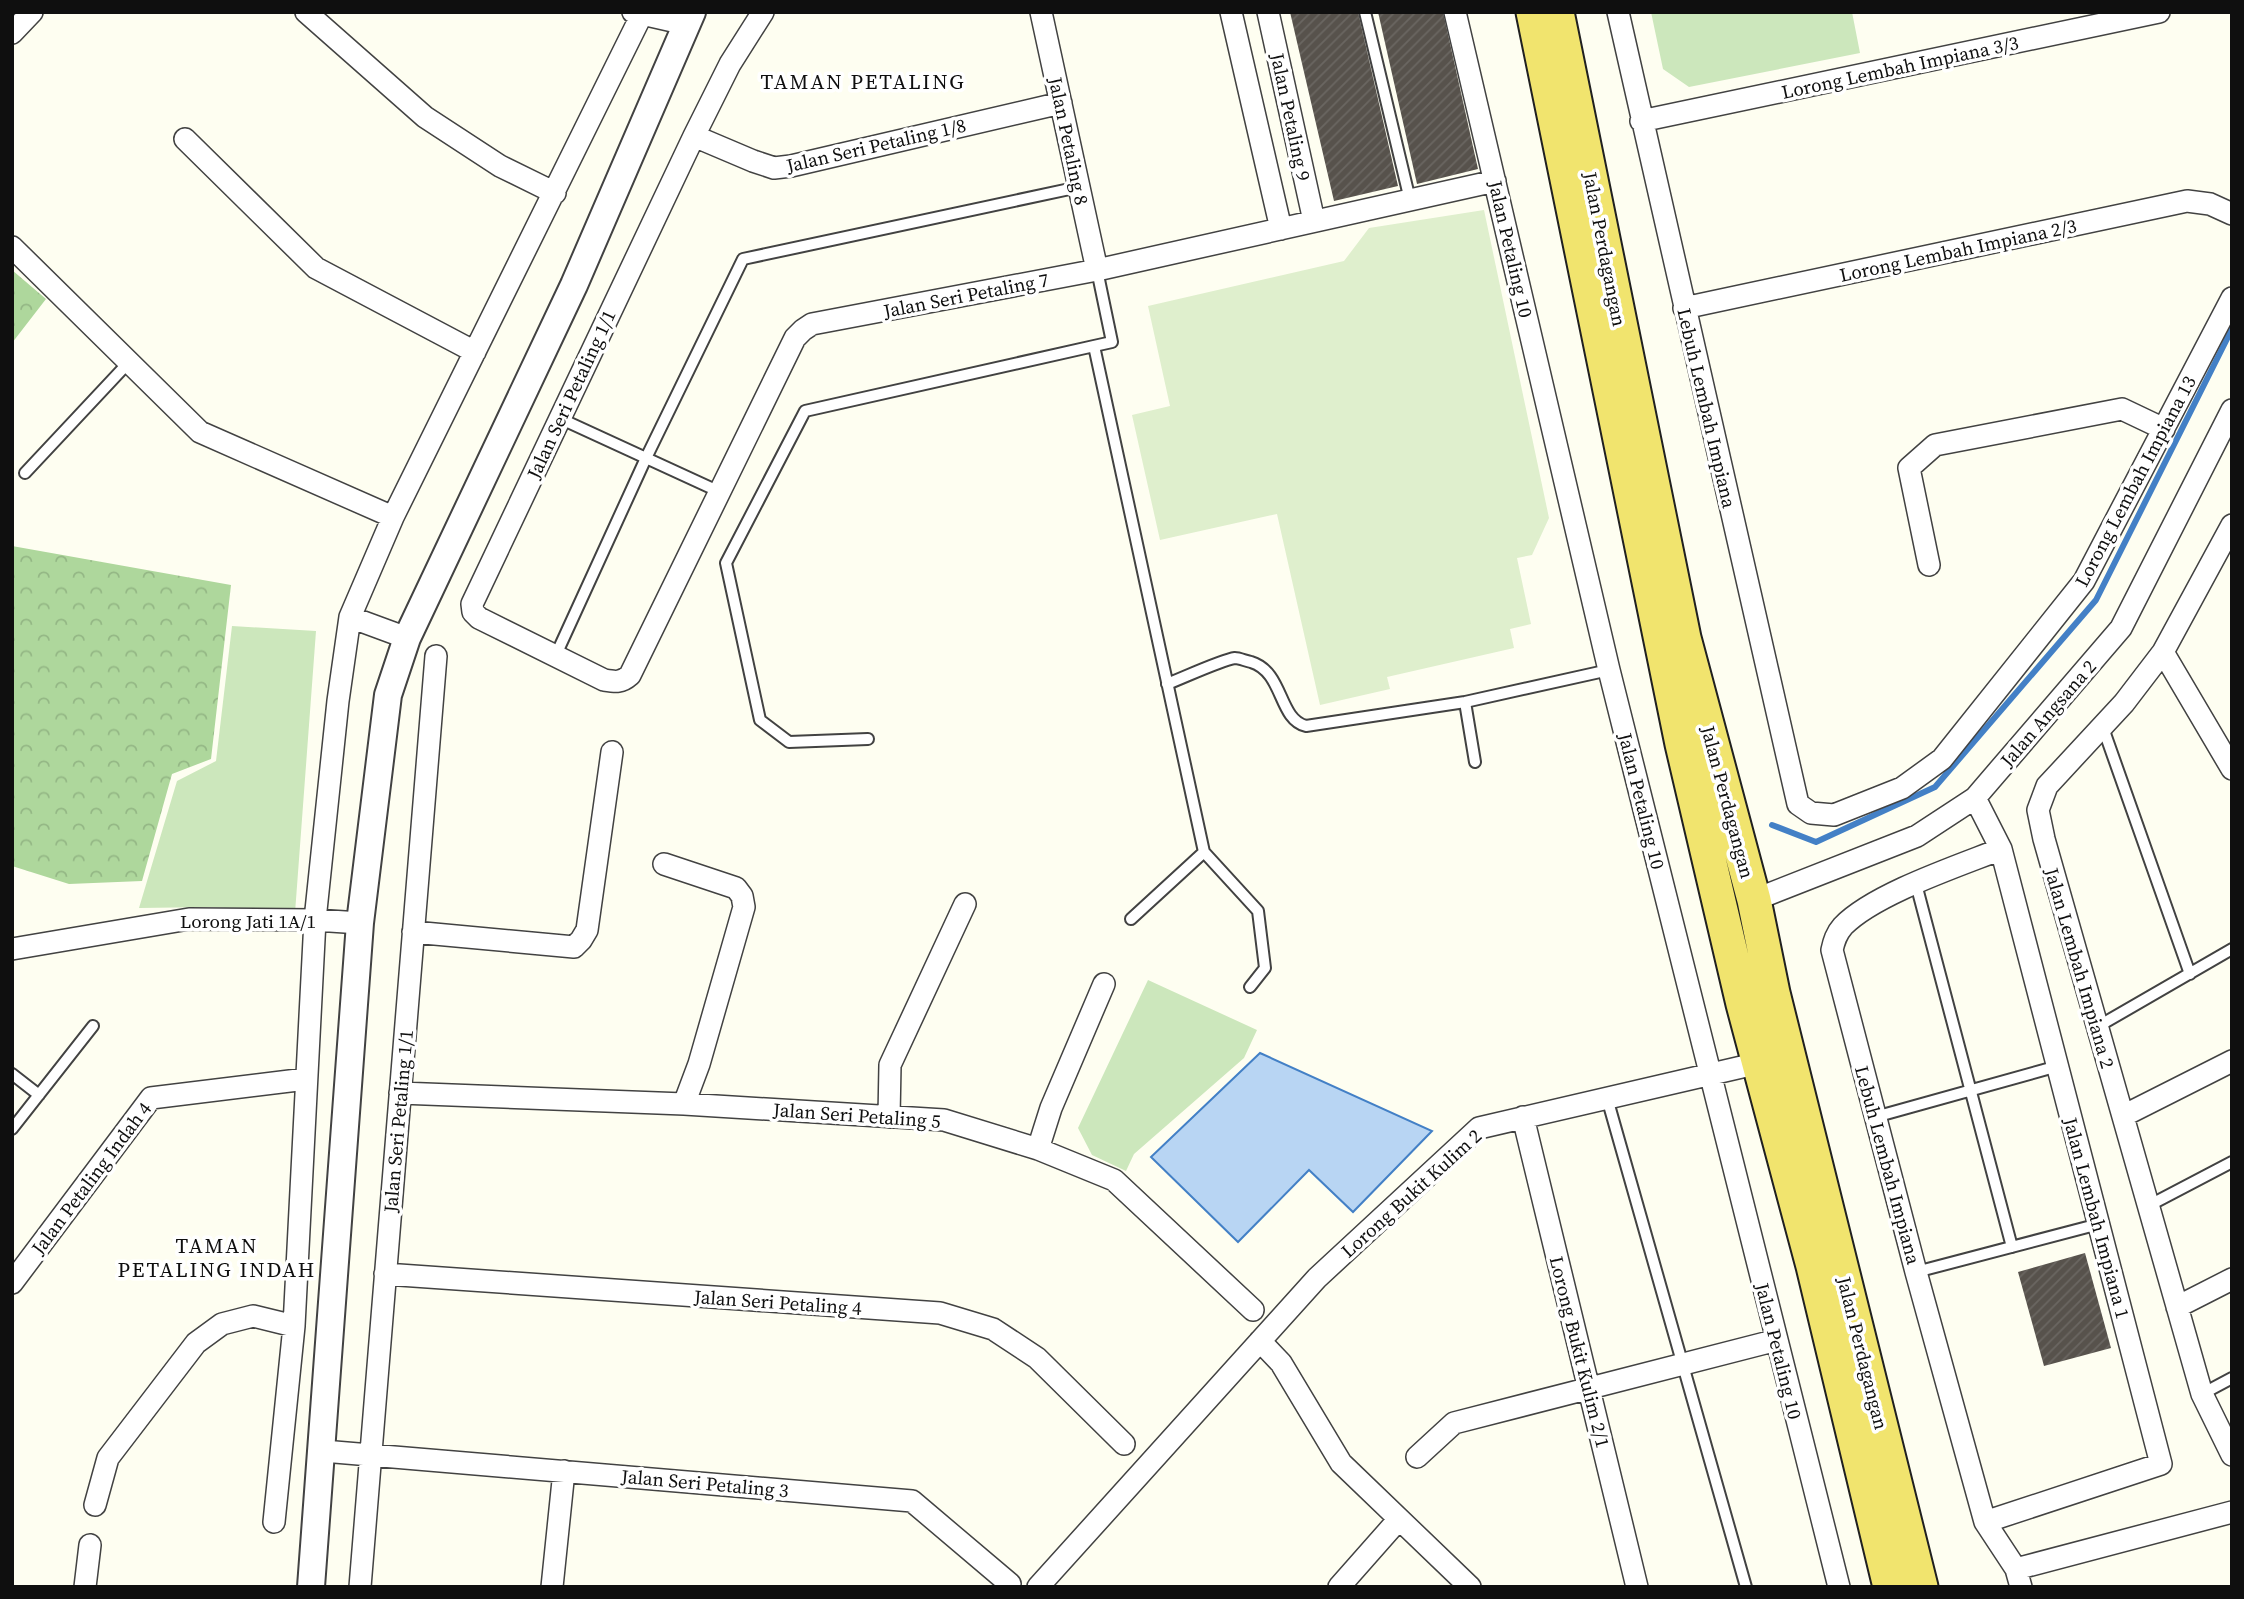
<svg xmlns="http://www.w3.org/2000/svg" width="2244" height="1599" viewBox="0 0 2244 1599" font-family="'Source Serif 4',serif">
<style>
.forest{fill:url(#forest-crowns)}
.park{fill:#cce7bc}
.pitch{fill:#dfefcd}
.water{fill:#b8d5f3;stroke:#4380c6;stroke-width:2}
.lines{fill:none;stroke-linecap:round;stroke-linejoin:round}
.stream{stroke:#4380c6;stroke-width:6}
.building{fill:url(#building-hatch)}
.service-casing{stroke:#424242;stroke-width:14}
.minor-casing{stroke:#424242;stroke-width:24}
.tertiary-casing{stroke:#424242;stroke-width:30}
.primary-casing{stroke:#202020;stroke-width:37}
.service{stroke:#fff;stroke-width:10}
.minor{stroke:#fff;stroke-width:21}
.tertiary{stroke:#fff;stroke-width:26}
.primary{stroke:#f1e46e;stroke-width:33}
.labels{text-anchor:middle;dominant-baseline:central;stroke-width:7;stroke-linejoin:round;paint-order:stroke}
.street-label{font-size:19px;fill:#0f0f0f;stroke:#fff}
.neighbourhood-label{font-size:21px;letter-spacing:2px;fill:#0f0f0f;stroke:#fff}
</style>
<defs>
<pattern id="forest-crowns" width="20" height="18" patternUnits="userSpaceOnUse" patternTransform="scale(1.75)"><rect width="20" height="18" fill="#aed79c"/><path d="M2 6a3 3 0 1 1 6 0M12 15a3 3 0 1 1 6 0" fill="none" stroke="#94b785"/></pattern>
<pattern id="building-hatch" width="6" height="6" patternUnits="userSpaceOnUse" patternTransform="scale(1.75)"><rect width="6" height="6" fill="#57524c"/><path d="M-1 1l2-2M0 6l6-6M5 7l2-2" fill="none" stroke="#6a6661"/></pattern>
</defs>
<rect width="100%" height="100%" fill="#fefef1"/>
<path class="forest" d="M12,270l34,29 -34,44z
M12,546l219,39 -20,174 -39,15 -30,107 -73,3 -57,-18z"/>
<path class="park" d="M1651,12h201l8,41 -171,34 -26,-18z
M232,626l84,5 -21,282 -84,-6 -72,1 38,-127 39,-20z
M1148,980l109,50 -13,28 -110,96 -8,17 -34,-16 -14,-27z"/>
<path class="pitch" d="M1484,210l65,308 -17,37 -15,3 14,66 -21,5 4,19 -127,29 3,12 -70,16 -43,-191 -117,26 -28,-125 38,-9 -22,-100 196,-45 25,-33z"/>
<path class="water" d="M1260,1053l172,78 -79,81 -44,-42 -71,72 -87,-85z"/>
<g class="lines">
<path class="stream" d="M1772,825l44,17 119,-55 161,-187 136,-271"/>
</g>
<path class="building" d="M1290,12h68l40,174 -64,15z
M1378,12h65l35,157 -61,15z
M2085,1253l26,95 -67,18 -26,-94z"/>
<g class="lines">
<g class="service-casing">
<path id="service" d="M1365,12l45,188
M1097,270l15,72 -18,4 110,506 54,59 7,57 -15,19
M559,418l161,74
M25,473l104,-111
M555,657l91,-199 97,-199 336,-72
M1167,684c16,-6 54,-24 68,-26 4,0 11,3 16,4 33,10 27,57 55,64l159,-24 144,-32
M1465,702l10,60
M2102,725l88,249
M868,739l-79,3 -29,-22 -34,-157 79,-152 289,-65
M1916,884l96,363
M1131,919l73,-67
M2097,1027l135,-78
M12,1074l27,21
M1607,1098l139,489
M1875,1117l183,-51
M12,1129l81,-103
M2148,1206l84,-44
M1916,1272l183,-48
M2202,1394l30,-16"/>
</g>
<g class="minor-casing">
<path id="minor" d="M306,12l119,105 75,49 55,27
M633,12l53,12
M763,12l-33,52 -36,72 -222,468 1,8 6,6 125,62c12,2 17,3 26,-5l165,-337 8,-8 9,-6 285,-54 398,-89
M1041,12l56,258
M1231,12l50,217
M1268,12l46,209
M1455,12l154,658 230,917
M1618,12l180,792 13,9 23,2 68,-27 40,-29 142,-178 148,-283
M12,33l20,-21
M1641,121l518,-109
M694,136l59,25 21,7 17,-2 270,-63
M185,139l131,129 159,84
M12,247l188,185 193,85
M1684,308l503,-107 23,3 22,10
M2232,525l-69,127 -39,51 -77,83 -9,24 6,29 158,555 30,61
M1929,565l-20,-97 26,-23 187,-36 42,20
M350,617l57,21
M2163,652l69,117
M1975,798l26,51 160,615 -176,58
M2001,849c-43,17 -127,45 -158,77 -7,8 -9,15 -11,24l84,322 69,250 31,47 5,18
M664,864l72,24 6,8 2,11 -45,157 -15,40
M1754,900l163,-64 58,-38 146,-170 111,-218
M413,932l161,15 7,-7 6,-10 25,-178
M12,949l177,-30 126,1 45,3
M400,1093l284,11 260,16 94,29 76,31 139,130
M2123,1116l109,-55
M889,1117l1,-52 75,-161
M1523,1117l114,470
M1038,1149l13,-41 53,-124
M385,1274l555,39 53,16 44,29 87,86
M12,1283l139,-185 155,-19
M2177,1307l55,-28
M1260,1341l21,22 60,100 129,124
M323,1451l589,50 98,83
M1417,1457l37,-34 323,-83
M95,1505l13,-47 88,-115 26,-19 31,-8 41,10
M274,1522l20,-196 21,-406 23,-219 12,-84 43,-100 250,-505
M2016,1569l216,-57
M85,1587l5,-42
M360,1587l76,-931
M552,1587l12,-116
M1038,1587l279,-309 162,-150 280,-65
M1339,1587l60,-68"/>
</g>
<g class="tertiary-casing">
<path id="tertiary" d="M311,1587l49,-664 28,-228 19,-57 167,-353 118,-273"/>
</g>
<g class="primary-casing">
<path id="primary" d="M1533,12l149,732 61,260 70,262 77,321
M1557,12l127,626 70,262 19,93 148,594"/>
</g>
<use href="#service" class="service"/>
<use href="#minor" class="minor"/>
<use href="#tertiary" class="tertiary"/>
<use href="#primary" class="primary"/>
</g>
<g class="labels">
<g class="street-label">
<text transform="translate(1900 67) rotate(-12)">Lorong Lembah Impiana 3/3</text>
<text transform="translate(1291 117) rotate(78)">Jalan Petaling 9</text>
<text transform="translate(1069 141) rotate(78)">Jalan Petaling 8</text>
<text transform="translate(876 145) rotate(-13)">Jalan Seri Petaling 1/8</text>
<text transform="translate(1511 249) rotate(77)">Jalan Petaling 10</text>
<text transform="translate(1605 249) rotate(79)">Jalan Perdagangan</text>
<text transform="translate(1958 250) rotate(-12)">Lorong Lembah Impiana 2/3</text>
<text transform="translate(966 295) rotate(-11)">Jalan Seri Petaling 7</text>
<text transform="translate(571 394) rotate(-65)">Jalan Seri Petaling 1/1</text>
<text transform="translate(1707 408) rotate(77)">Lebuh Lembah Impiana</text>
<text transform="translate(2135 481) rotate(-62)">Lorong Lembah Impiana 13</text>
<text transform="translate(2048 713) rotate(-49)">Jalan Angsana 2</text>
<text transform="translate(1642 801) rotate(76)">Jalan Petaling 10</text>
<text transform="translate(1728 802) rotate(75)">Jalan Perdagangan</text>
<text x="248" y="921">Lorong Jati 1A/1</text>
<text transform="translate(2080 968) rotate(74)">Jalan Lembah Impiana 2</text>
<text transform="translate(857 1115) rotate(4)">Jalan Seri Petaling 5</text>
<text transform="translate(398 1121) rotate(-85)">Jalan Seri Petaling 1/1</text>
<text transform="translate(1888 1165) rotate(75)">Lebuh Lembah Impiana</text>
<text transform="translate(91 1178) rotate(-53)">Jalan Petaling Indah 4</text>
<text transform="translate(1411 1193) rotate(-42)">Lorong Bukit Kulim 2</text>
<text transform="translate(2097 1218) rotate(75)">Jalan Lembah Impiana 1</text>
<text transform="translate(778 1302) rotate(4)">Jalan Seri Petaling 4</text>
<text transform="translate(1779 1351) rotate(76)">Jalan Petaling 10</text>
<text transform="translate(1580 1352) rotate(76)">Lorong Bukit Kulim 2/1</text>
<text transform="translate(1863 1353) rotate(76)">Jalan Perdagangan</text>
<text transform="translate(705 1483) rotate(5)">Jalan Seri Petaling 3</text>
</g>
<g class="neighbourhood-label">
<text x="863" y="81">TAMAN PETALING</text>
<text x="217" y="1245">TAMAN<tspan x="217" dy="24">PETALING INDAH</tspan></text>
</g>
</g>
<rect width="2244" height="1599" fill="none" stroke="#0f0f0f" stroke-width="28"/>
</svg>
